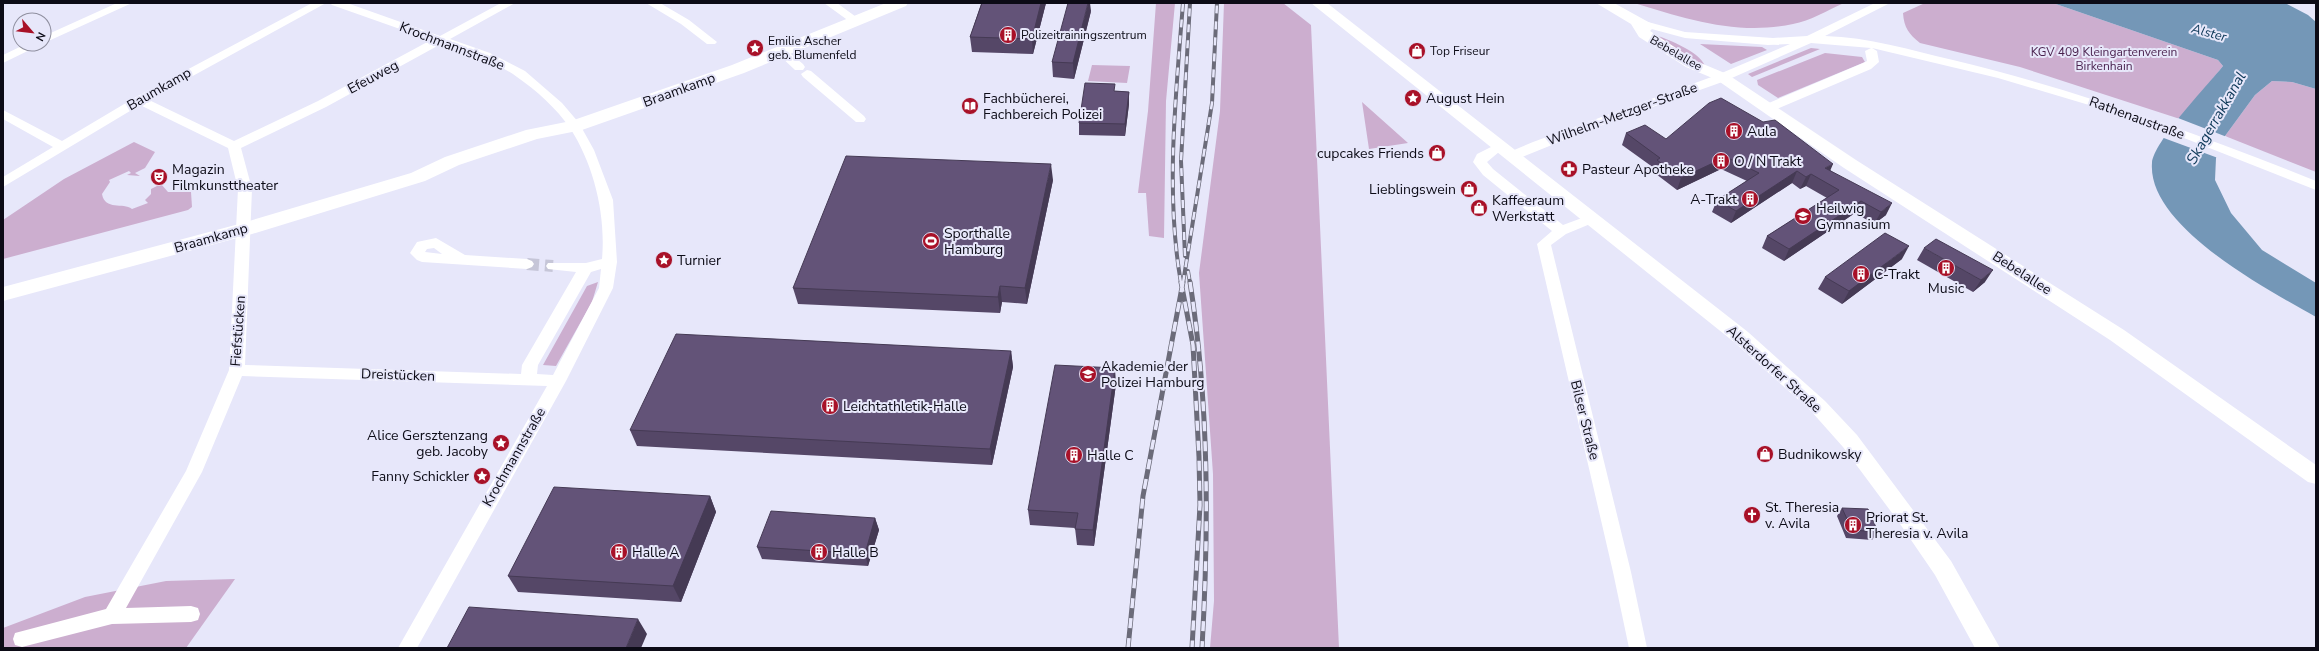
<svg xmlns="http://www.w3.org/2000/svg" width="2319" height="651" viewBox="0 0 2319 651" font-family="'Nunito Sans',sans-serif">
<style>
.green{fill:#ccaecf}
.water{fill:#7497b7}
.pier{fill:#e7e7fa}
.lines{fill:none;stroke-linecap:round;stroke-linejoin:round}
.minor-tunnel{stroke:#c6c6d8;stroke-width:12;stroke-dasharray:12 6;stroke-linecap:butt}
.minor{fill:#fff;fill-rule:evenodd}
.tertiary{fill:#fff;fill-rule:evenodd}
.primary{fill:#fff;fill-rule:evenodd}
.rail-far1-casing{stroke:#6b6b79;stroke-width:4}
.rail-casing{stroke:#6b6b79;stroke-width:5}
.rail-far1{stroke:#e7e7fa;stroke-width:2.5;stroke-dasharray:8;stroke-linecap:butt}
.rail{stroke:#e7e7fa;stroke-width:3.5;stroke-dasharray:10;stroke-linecap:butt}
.wall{fill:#554767}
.shaded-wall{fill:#453a54}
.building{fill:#635378;stroke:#453a54}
.labels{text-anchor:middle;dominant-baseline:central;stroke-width:4;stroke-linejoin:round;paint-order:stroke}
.far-poi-label{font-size:12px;fill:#0c0b16;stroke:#e7e7fa;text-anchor:start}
.far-park-label{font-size:12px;fill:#481f4c;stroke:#e7e7fa}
.far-street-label{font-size:12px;fill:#0c0b16;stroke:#e7e7fa}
.far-water-label{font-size:13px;font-style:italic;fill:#0b3656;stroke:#e7e7fa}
.street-label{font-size:14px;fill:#0c0b16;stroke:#e7e7fa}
.poi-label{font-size:14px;fill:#0c0b16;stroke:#e7e7fa;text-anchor:start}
.water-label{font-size:15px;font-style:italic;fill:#0b3656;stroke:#e7e7fa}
</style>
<rect width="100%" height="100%" fill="#e7e7fa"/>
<path class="green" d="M1156,3h19l-9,98 -2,137 -15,-2 -3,-43h-8l10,-82z
M1224,3h59l28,22 28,623h-129l4,-47 -1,-127 -14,-201 21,-162z
M1634,3h210c-16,7 -34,18 -51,21 -55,12 -107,-5 -159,-21z
M1925,3h128l165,57 5,6 -43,53 -160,-52 -100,-24c-11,-9 -16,-15 -17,-30z
M1649,33c14,4 51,18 56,33z
M1700,44l62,3 5,3 -36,14z
M1811,48l9,1 -68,28 -4,-3z
M1825,53l37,4 3,5 -87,36 -20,-13 -1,-5z
M1092,65l38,1 -3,17 -39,-2z
M2272,81l20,1 24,7v83l-91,-36 30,-41z
M1362,102l46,41 -39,6z
M134,142l21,10 -10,16 -10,5 5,3 -13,-1 4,-2 -2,-2 -20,9 1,2 -8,12c3,17 21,8 30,15l16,-6 -3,-3 6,-6v-5l10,-5 7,8h23l1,15 -4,3 -185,49v-39l61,-41z
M598,282l-6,20 -36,64 -13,-1 44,-79z
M235,579l-49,69h-183v-20l82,-31 81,-16z"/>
<path class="water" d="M2053,3h232l23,12 8,7v67l-24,-7 -20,-1 -17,14 -30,41 -9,22 -1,22 16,33 31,37 54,33v34c-47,-27 -169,-90 -164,-154 2,-22 55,-77 71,-97l-5,-6z"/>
<path class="pier" d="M2178,118l49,19 -9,21 -57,-21z"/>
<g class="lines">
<path class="minor-tunnel" d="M527,264l26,2"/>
<path class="minor" d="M117,3h15l-88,40v-7z
M312,3h14l-177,97 85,41 84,-40 113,-61 -99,-35 -2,-2h17l93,33 61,-33h14l-65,36 40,14 35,18 37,32 17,20 15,27 19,50 4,62 -4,26 -47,93 -149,267h-19l149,-262 -305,-10 -40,96 -76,136 65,-2 7,2 2,6 -2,6 -7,2 -79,2 -90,23 -7,-2 -2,-6 2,-6 91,-24 80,-138 43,-101 9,-181 -10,-41 -88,-43 -137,82v-10l50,-30 -50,-28v-9l59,31 74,-44zM441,44c26,9 54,17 76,33 19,13 40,32 53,51 24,37 36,87 32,131l-16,4h-38l-2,3 2,3 28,3 -54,93 -1,9 -276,-9 7,-176 -11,-41 85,-41zM601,269l-2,19 -46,87 -16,-1 1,-9 53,-93z
M646,3h14l29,17 28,22 -2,2h-8l-26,-20z
M824,3h13l26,19 -6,3 -4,-1z
M1875,3h15l-65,33c44,1 85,14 128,24 124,30 244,73 363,121v9l-137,-54 -90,-31 -91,-27 -126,-30 5,3 2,11 -8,7 -99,42h-8l-2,-3 2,-3 99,-42 4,-2 -2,-10 6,-3 -60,-5 -86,38 -131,47 -77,31 -5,1 -6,-4 1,-3 26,-11 184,-67 73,-31 -22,1 -83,-7 -52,-14 -2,-2 2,-2 4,-1 48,13 88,6 34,-2z
M26,44h16l-39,19v-8z
M782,48l4,2 17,14 2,3 -2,3h-8l-17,-16 -2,-2 2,-2z
M807,70l4,1 53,45 2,3 -2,3h-8l-53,-45 -2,-3z
M1499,143l6,4 -18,15 6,7 70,56 27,-10 7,4 -2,3 -29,12 -15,11 80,327 16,76h-18l-16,-76 -76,-328 15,-13 -69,-56 -10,-13 4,-8z
M436,238l29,17 62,4 5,2 2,3 -2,3 -5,2 -105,-7 -5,-2 -7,-7 7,-11zM434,248l8,6 -17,-2 2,-3z"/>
<path class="tertiary" d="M1311,3h16l421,329 77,69 32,34 94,126 49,87h-25l-40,-73 -37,-54 -55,-74 -32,-36 -77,-69z
M1596,3h18l38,21 2,3 -4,4 46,30 31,13 129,86 268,170 192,135v19l-8,-2 -198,-142 -266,-172 -127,-88 -31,-13 -47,-30 -8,-13z"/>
<path class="primary" d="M886,3h22l-2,3 -162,67 -162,57 -45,9 -78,26 -34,16 -173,53 -249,67v-14l236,-63 172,-51 34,-16 81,-27 45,-9 161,-56z"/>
<g class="rail-far1-casing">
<path id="rail-far1" d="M1185,256l-4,-95 9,-158
M1188,271l2,12
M1181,283c-16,-90 -5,-189 2,-280
M1183,283l29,-180 5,-100"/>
</g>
<g class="rail-casing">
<path id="rail" d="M1181,282l12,63 6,112 1,48 -8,143
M1190,282c19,122 19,243 12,366
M1128,648l15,-152 40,-214"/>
</g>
<use href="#rail-far1" class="rail-far1"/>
<use href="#rail" class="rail"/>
</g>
<path class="wall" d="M979,3h67l-13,51 -61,-2 -2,-15 11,-33z
M1091,11l-17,68 -21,-2 -1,-15z
M1116,91l13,1v12l-4,32 -46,-1v-12z
M1626,133l40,6 164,31 56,45 -12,9 -19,-11 -71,48 -22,-13 5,-12 60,-38 -21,-12 -6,3 -8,-6 -61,40 -19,-11 5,-12 30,-19 -26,-12 -44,21 -25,-19 2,-3 -32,-23z
M1053,180l-26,124 -25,-2 -2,11 -202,-9 -5,-16z
M1924,248l61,34 -12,10 -56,-32z
M1902,259l-60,45 -24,-15 7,-12z
M1011,351l2,16 -21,98 -355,-19 -7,-16z
M1116,384l-22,162 -17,-1 -2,-17 -45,-3 -2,-15z
M710,496l6,16 -35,90 -163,-10 -10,-16z
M1842,508l36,24 -6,8 -26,-2 -9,-22z
M875,518l4,12 -11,36 -106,-7 -5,-12z"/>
<path class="shaded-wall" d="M1041,3h5l-13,51 -1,-15z
M1088,3h2l1,8 -17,68 -1,-16z
M1129,92v12l-4,32v-12z
M1726,157l-5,12 -44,21 4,-12z
M1051,164l2,16 -26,124 -2,-16z
M1833,164l-5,12 -8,4 5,-12z
M1797,171l-5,12 -61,40 5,-12z
M1811,174l-5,12 -6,3 6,-12z
M1861,201l-6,12 -71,48 5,-12z
M1892,203l-6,12 -12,9 7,-12z
M1909,246l-7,13 -60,45 7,-13z
M1993,270l-8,12 -12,10 8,-12z
M1000,286l2,16 -2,11 -2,-16z
M1011,351l2,16 -21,98 -2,-16z
M1115,368l1,16 -22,162 -1,-16z
M710,496l6,16 -35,90 -8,-16z
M875,518l4,12 -11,36 -3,-12z
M638,619l9,15 -6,14h-15z"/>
<path class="building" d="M982,3h59l-9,36 -62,-2z
M1068,3h20l-15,60 -21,-1z
M1085,83l30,1 -1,7 15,1 -4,32 -46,-1z
M1721,98l42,24 12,-2 58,44 -8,4 67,35 -11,9 -20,-11 -72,48 -22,-13 72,-46 -28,-16 -5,3 -9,-6 -61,40 -19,-11 42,-27 -33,-16 -45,21 -24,-18 3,-2 -34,-25 19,-8 21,14 43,-36z
M846,156l205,8 -26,124 -25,-2 -2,11 -205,-9z
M1885,233l24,13 -60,45 -24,-14z
M1936,239l57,31 -12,10 -57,-32z
M676,334l335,17 -21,98 -360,-19z
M1055,365l60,3 -22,162 -18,-1 3,-16 -50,-3z
M554,487l156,9 -37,90 -165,-10z
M1842,508l26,1 10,23 -26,-2z
M771,511l104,7 -10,36 -108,-7z
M469,607l169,12 -12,29h-179z"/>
<defs>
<g id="building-disc" transform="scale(0.9)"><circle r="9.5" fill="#a81128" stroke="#e7e7fa"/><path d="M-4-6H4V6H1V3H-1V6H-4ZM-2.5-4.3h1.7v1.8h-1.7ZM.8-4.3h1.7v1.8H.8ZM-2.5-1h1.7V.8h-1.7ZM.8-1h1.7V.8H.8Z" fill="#fff"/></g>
<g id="sight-disc" transform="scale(0.9)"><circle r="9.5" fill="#a81128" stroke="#e7e7fa"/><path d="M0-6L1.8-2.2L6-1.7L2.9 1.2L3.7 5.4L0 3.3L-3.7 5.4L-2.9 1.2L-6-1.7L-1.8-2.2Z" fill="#fff"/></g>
<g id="shop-disc" transform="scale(0.9)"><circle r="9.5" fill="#a81128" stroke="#e7e7fa"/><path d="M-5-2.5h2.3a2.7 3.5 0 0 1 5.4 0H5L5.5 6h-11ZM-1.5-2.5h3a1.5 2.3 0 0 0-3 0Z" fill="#fff"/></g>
<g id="library-disc" transform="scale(0.9)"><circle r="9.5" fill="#a81128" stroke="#e7e7fa"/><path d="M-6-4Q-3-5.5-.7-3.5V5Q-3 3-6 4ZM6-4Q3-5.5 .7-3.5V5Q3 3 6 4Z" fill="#fff"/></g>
<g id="pharmacy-disc" transform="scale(0.9)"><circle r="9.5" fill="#a81128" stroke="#e7e7fa"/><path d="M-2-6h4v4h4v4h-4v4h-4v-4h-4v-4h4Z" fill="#fff"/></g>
<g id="theatre-disc" transform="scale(0.9)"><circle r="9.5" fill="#a81128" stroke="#e7e7fa"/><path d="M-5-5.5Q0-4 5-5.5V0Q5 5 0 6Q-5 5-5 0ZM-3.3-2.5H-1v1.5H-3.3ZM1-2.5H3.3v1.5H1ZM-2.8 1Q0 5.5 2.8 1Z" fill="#fff"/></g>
<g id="school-disc" transform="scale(0.9)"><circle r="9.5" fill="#a81128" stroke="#e7e7fa"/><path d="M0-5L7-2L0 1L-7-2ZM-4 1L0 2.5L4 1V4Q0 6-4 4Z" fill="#fff"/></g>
<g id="stadium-disc" transform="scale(0.9)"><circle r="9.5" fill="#a81128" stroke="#e7e7fa"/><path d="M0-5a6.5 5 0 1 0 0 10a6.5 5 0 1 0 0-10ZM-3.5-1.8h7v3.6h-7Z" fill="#fff"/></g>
<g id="university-disc" transform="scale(0.9)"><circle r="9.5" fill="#a81128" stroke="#e7e7fa"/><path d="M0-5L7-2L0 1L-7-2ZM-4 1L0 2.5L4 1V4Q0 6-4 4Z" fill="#fff"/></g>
<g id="church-disc" transform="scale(0.9)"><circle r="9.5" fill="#a81128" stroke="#e7e7fa"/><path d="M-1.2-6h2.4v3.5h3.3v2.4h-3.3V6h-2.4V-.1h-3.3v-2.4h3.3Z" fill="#fff"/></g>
</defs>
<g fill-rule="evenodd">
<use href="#building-disc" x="1008" y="35"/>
<use href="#sight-disc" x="755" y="48"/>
<use href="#shop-disc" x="1417" y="51"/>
<use href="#sight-disc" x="1413" y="98"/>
<use href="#library-disc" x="970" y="106"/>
<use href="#building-disc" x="1734" y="131"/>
<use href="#shop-disc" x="1437" y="153"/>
<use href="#building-disc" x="1721" y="161"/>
<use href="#pharmacy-disc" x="1569" y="169"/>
<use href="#theatre-disc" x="159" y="177"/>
<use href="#shop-disc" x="1469" y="189"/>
<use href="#building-disc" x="1750" y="199"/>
<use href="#shop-disc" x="1479" y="208"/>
<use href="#school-disc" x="1803" y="216"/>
<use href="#stadium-disc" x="931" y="241"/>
<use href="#sight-disc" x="664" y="260"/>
<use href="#building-disc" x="1946" y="268"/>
<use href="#building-disc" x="1861" y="274"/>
<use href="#university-disc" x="1088" y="374"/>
<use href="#building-disc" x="830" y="406"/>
<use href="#sight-disc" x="501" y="443"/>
<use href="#shop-disc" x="1765" y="454"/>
<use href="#building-disc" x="1074" y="455"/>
<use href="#sight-disc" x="482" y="476"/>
<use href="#church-disc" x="1752" y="515"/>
<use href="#building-disc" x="1853" y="525"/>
<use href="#building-disc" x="619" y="552"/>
<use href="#building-disc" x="819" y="552"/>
</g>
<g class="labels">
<g class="far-poi-label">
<text x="1021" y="35">Polizeitrainingszentrum</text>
<text x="768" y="41">Emilie Ascher<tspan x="768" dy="14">geb. Blumenfeld</tspan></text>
<text x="1430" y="51">Top Friseur</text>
</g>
<g class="far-park-label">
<text x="2104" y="52">KGV 409 Kleingartenverein<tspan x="2104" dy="14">Birkenhain</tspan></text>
</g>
<g class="far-street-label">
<text transform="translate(1676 53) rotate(30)">Bebelallee</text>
</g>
<g class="far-water-label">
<text transform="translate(2209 33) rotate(15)">Alster</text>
</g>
<g class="street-label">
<text transform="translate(452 46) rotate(21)">Krochmannstraße</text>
<text transform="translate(373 77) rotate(-28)">Efeuweg</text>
<text transform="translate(159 89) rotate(-30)">Baumkamp</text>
<text transform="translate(679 90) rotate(-20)">Braamkamp</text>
<text transform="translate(1622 114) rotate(-20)">Wilhelm-Metzger-Straße</text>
<text transform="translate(2137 118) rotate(20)">Rathenaustraße</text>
<text transform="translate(211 238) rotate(-16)">Braamkamp</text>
<text transform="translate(2022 273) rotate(33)">Bebelallee</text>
<text transform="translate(238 331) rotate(-86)">Fiefstücken</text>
<text transform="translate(1774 369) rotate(42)">Alsterdorfer Straße</text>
<text transform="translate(398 375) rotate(2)">Dreistücken</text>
<text transform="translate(1585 420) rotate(76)">Bilser Straße</text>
<text transform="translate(514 457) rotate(-60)">Krochmannstraße</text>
</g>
<g class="poi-label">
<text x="983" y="98">Fachbücherei,<tspan x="983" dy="16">Fachbereich Polizei</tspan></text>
<text x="1426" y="98">August Hein</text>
<text x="1747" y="131">Aula</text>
<text x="1424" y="153" text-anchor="end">cupcakes Friends</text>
<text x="1734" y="161">O / N Trakt</text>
<text x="172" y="169">Magazin<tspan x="172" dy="16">Filmkunsttheater</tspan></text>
<text x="1582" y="169">Pasteur Apotheke</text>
<text x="1456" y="189" text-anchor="end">Lieblingswein</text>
<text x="1737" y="199" text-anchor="end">A-Trakt</text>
<text x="1492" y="200">Kaffeeraum<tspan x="1492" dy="16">Werkstatt</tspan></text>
<text x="1816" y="208">Heilwig<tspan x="1816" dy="16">Gymnasium</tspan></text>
<text x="944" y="233">Sporthalle<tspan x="944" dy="16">Hamburg</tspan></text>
<text x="677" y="260">Turnier</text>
<text x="1874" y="274">C-Trakt</text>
<text x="1946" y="288" text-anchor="middle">Music</text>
<text x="1101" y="366">Akademie der<tspan x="1101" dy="16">Polizei Hamburg</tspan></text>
<text x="843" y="406">Leichtathletik-Halle</text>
<text x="488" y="435" text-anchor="end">Alice Gersztenzang<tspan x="488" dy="16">geb. Jacoby</tspan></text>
<text x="1778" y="454">Budnikowsky</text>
<text x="1087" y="455">Halle C</text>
<text x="469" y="476" text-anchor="end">Fanny Schickler</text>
<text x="1765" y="507">St. Theresia<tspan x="1765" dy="16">v. Avila</tspan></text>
<text x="1866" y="517">Priorat St.<tspan x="1866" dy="16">Theresia v. Avila</tspan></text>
<text x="632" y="552">Halle A</text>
<text x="832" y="552">Halle B</text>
</g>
<g class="water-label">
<text transform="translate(2216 118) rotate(-60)">Skagerrakkanal</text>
</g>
</g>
<rect width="2319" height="651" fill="none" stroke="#0c0b16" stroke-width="8"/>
<g transform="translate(32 32) rotate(118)"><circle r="19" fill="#e7e7fa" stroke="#8f8f9f"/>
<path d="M0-3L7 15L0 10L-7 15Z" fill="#a81128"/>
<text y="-6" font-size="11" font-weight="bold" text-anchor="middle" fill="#0c0b16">N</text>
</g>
</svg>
